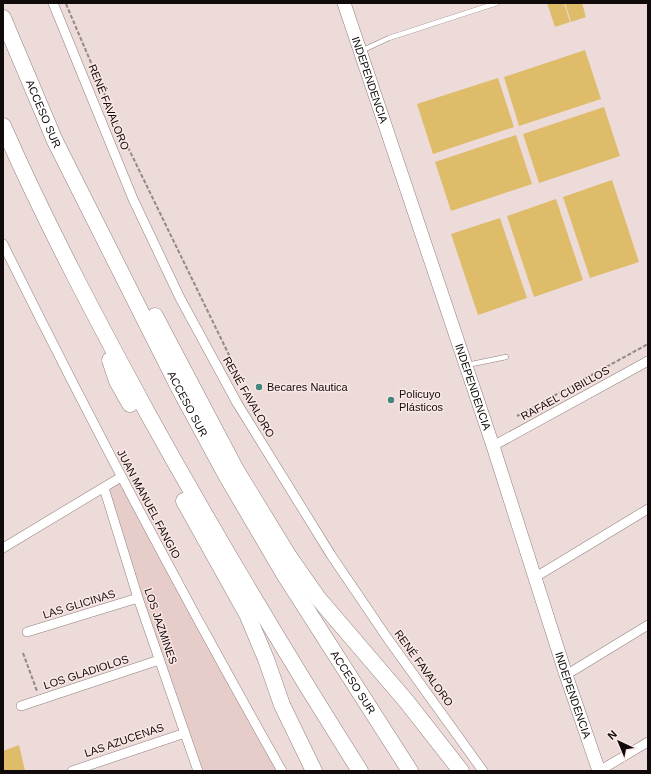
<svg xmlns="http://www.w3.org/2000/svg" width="651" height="774" viewBox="0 0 651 774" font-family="Arial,sans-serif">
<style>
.built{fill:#e7cdc9}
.green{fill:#debc69}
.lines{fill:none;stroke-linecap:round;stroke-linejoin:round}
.lane-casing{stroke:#90807e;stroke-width:5.5}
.street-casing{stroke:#90807e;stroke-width:10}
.secondary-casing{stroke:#90807e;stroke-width:14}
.highway-casing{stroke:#90807e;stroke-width:17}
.path{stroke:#948786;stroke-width:2;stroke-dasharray:4 2;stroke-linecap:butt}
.lane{stroke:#fff;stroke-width:4.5}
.street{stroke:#fff;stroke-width:9}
.secondary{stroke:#fff;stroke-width:13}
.highway{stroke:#fff;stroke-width:16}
.poi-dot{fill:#43877a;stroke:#fbe8e6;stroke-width:1.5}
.labels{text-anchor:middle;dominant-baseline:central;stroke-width:3;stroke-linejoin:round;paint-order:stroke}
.street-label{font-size:11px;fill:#100a0a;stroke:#fbe8e6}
.poi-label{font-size:11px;fill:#100a0a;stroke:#fbe8e6;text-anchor:start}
</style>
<rect width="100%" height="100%" fill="#eddbd9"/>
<path class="built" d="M121,477l161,294h-84l-94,-283z"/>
<path class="green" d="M547,3h17l6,19 -15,5z
M565,3h17l4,14 -15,5z
M585,50l16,49 -82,27 -15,-49z
M498,78l16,49 -81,27 -16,-50z
M604,107l16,49 -81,27 -16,-49z
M516,135l16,49 -81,27 -16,-49z
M612,180l27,82 -49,16 -27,-81z
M556,199l27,81 -49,17 -27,-81z
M500,218l27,80 -49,17 -27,-81z
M19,745l6,26h-22v-20z"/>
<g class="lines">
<g class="lane-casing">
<path id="lane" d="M361,51l28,-13 108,-35
M467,365l39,-8"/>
</g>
<g class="street-casing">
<path id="street" d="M53,3l80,196 47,99 57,105 94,152 57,84 95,132
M3,244c88,178 181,354 279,527
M493,446l155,-85
M104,488l34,110 60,173
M3,548l118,-71
M534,578l114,-69
M27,632l111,-34
M566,675l82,-50
M21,706l138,-46
M72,771l113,-38
M599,771l49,-29"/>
</g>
<g class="secondary-casing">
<g id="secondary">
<path id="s1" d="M344,3l149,443 73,229 33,96"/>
</g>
</g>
<g class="highway-casing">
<g id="highway">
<path id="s2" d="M3,18l52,123 124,247 47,87 58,99 126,197"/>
<path d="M3,126c43,98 94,194 145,288 67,121 138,240 212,357"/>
<path d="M155,316l81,154 52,85 30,43 89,104 54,69"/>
<path d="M110,360l7,21 13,23"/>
<path d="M184,501l63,113 19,45 16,46 32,66"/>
</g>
</g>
<path class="path" d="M66,4l56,131 108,222
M517,416l131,-72
M23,653l14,38"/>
<use href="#lane" class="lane"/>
<use href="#street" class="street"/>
<use href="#secondary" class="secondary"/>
<use href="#highway" class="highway"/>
</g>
<g class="poi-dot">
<circle cx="259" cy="387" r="4"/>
<circle cx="391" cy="400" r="4"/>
</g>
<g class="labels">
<g class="street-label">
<text stroke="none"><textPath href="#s1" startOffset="81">INDEPENDENCIA</textPath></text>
<text transform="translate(109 107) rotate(68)">RENÉ FAVALORO</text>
<text stroke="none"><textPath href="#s2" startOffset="104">ACCESO SUR</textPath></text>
<text stroke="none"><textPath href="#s1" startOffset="405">INDEPENDENCIA</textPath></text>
<text transform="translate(565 393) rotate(-29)">RAFAEL CUBILLOS</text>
<text transform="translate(249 397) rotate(60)">RENÉ FAVALORO</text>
<text stroke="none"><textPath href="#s2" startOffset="428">ACCESO SUR</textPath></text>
<text transform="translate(149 504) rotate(62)">JUAN MANUEL FANGIO</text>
<text transform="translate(79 604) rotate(-17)">LAS GLICINAS</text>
<text transform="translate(161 626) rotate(71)">LOS JAZMINES</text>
<text transform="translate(424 668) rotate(54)">RENÉ FAVALORO</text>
<text transform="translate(86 672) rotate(-18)">LOS GLADIOLOS</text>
<text stroke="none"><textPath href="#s2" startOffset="752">ACCESO SUR</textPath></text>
<text stroke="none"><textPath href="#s1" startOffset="729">INDEPENDENCIA</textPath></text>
<text transform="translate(124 740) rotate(-19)">LAS AZUCENAS</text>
</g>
<g class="poi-label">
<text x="267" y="387">Becares Nautica</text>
<text x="399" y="394">Policuyo<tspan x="399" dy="13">Plásticos</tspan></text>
</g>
</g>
<rect width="651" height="774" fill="none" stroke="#100a0a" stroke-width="8"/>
<g transform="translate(619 742) rotate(316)" stroke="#fbe8e6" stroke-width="3" paint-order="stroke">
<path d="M0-3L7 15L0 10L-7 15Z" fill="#100a0a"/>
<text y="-6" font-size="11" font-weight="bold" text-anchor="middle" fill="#100a0a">N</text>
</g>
</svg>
